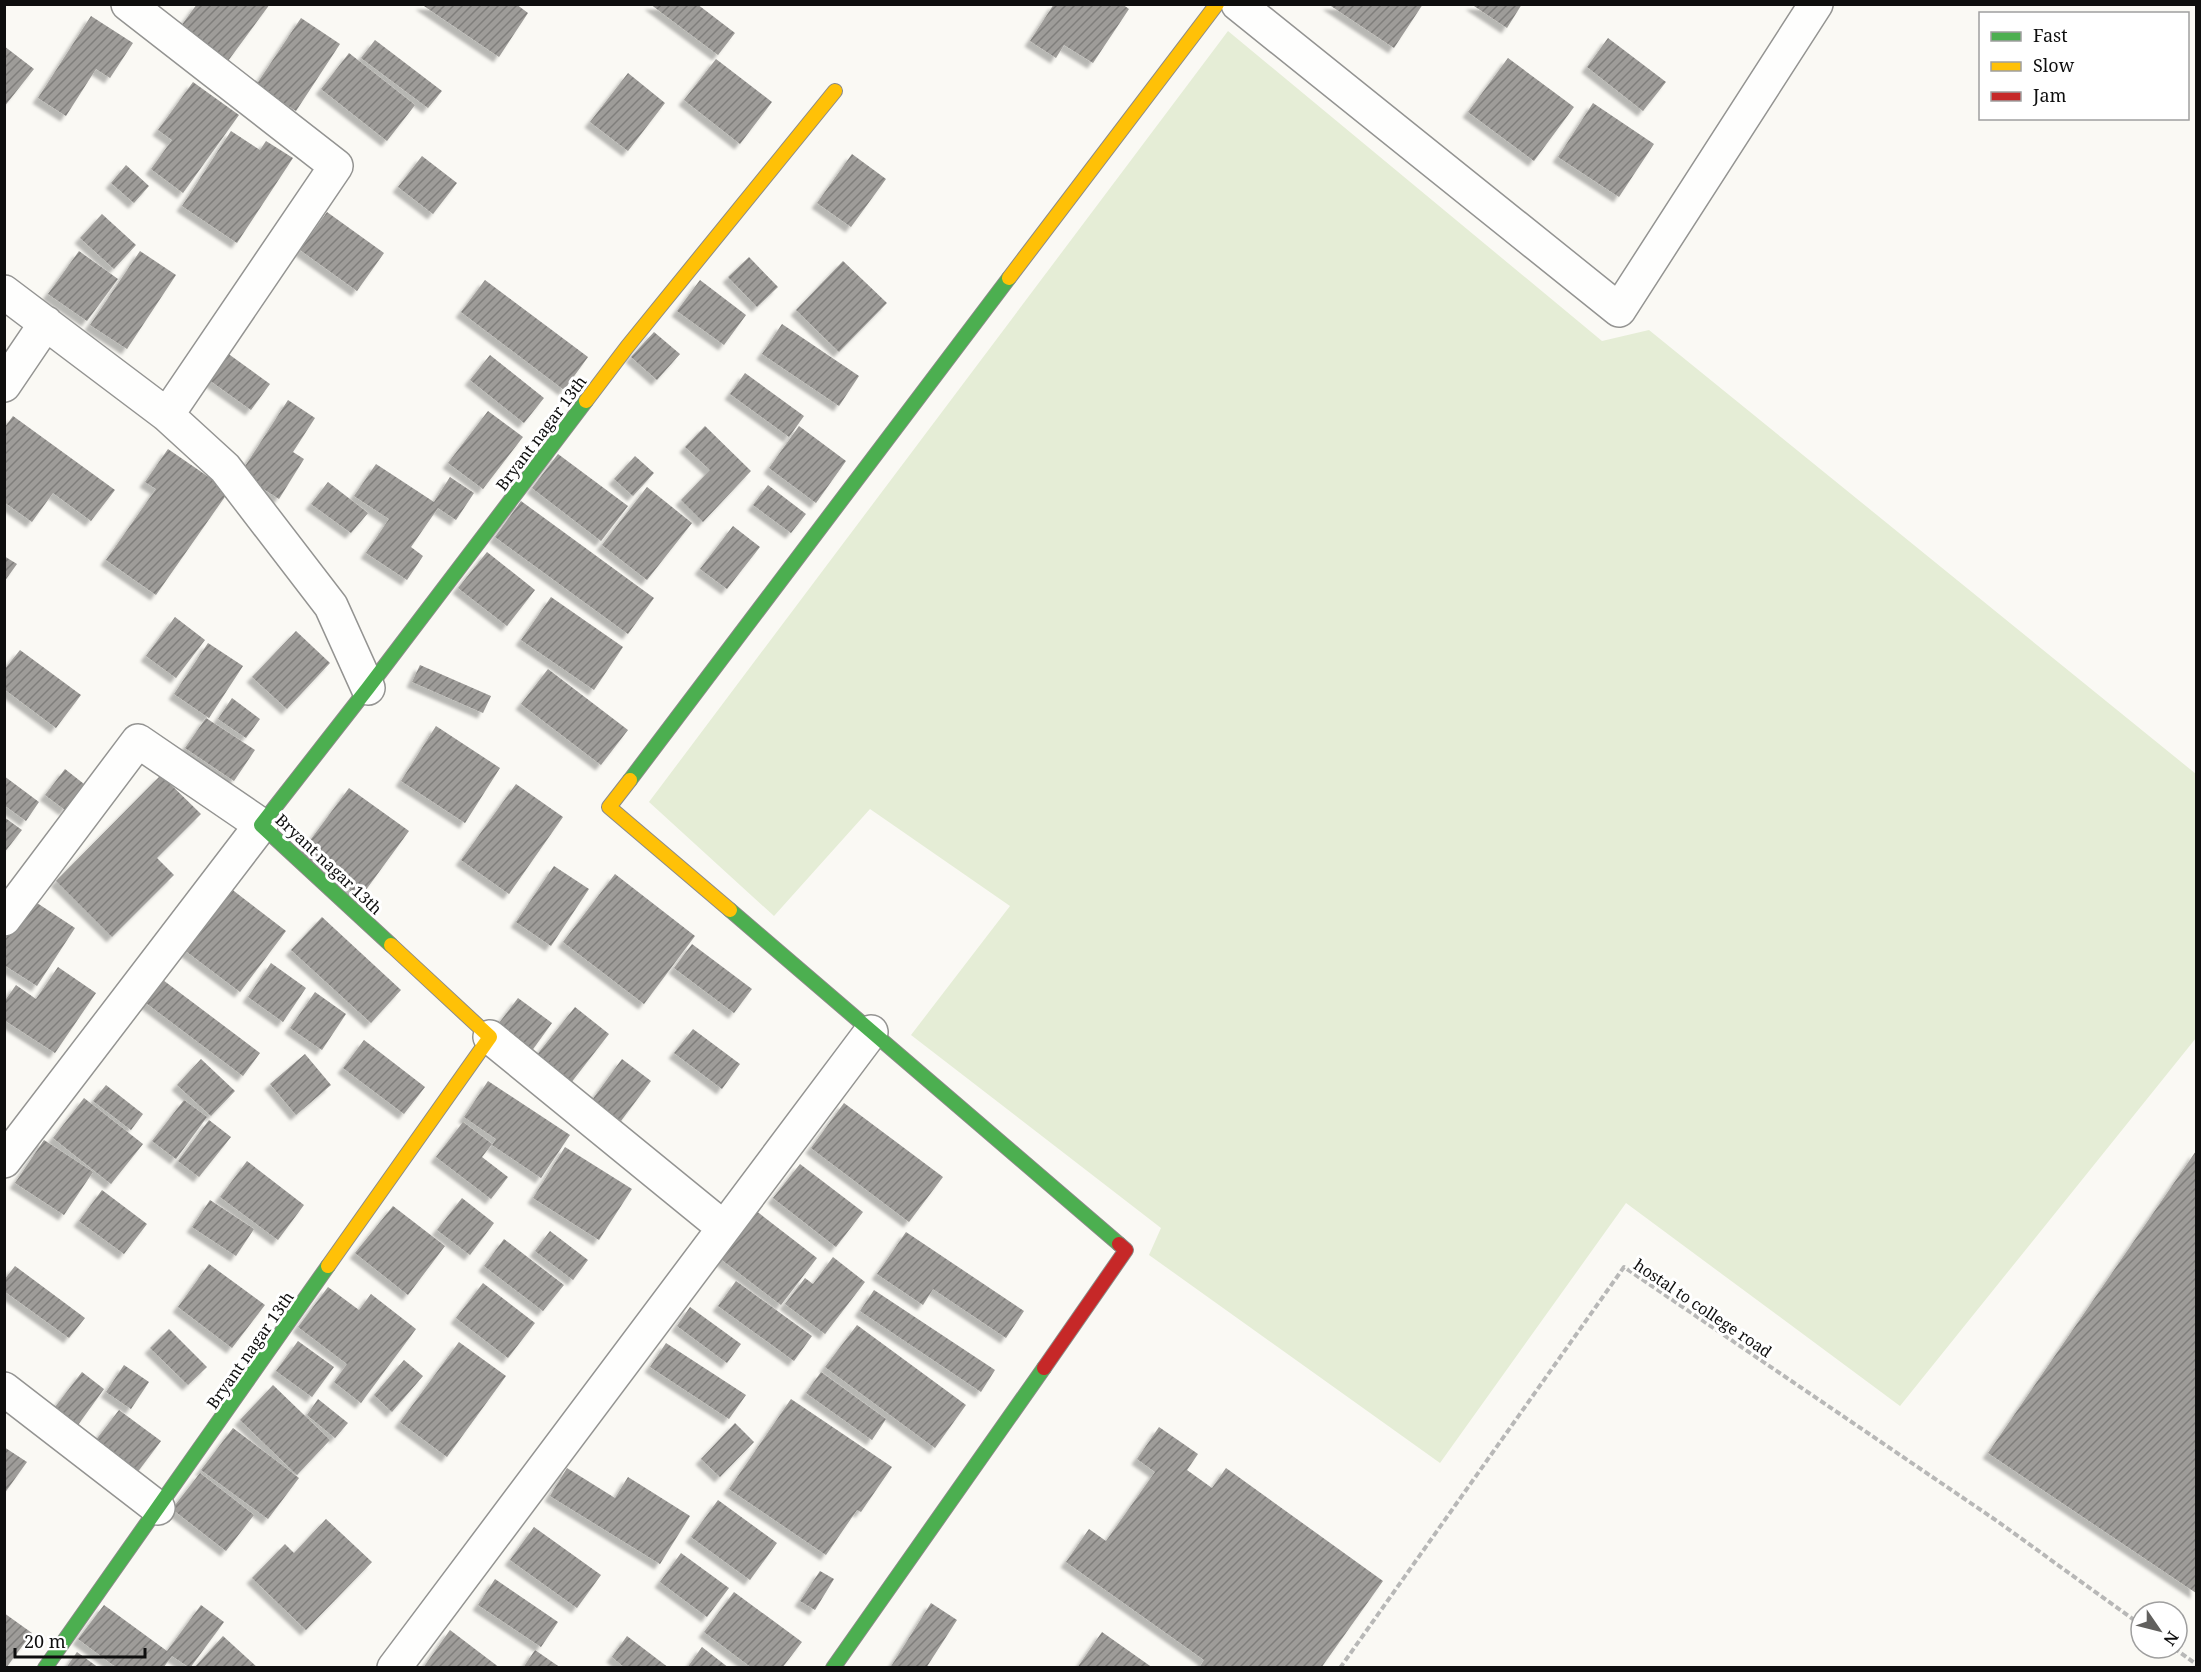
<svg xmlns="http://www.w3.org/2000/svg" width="2201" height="1672" viewBox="0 0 2201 1672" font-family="'Noto Serif',serif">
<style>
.grass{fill:#e5edd6}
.building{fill:url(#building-hatch);filter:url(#shadow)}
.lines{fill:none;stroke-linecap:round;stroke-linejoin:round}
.street-casing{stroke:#949492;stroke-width:36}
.fast-casing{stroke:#8b8a88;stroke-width:16}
.slow-casing{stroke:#8b8a88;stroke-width:16}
.jam-casing{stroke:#8b8a88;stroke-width:16}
.path{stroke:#b8b8b7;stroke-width:4;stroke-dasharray:6 3;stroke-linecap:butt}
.street{stroke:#fefefd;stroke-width:33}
.fast{stroke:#4caf50;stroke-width:14}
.slow{stroke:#ffc107;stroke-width:14}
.jam{stroke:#c62828;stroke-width:14}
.labels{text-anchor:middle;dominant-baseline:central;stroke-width:6;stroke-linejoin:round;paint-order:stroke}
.street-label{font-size:16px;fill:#0e0e0e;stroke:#fff}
</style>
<defs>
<pattern id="building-hatch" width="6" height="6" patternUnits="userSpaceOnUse" patternTransform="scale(1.5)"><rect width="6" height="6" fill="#9e9c99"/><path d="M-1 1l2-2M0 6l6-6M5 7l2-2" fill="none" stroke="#7f7e7b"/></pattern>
<filter id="shadow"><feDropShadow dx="-5.5" dy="5.5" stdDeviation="1.5" flood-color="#0004"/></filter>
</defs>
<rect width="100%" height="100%" fill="#faf9f4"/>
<path class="grass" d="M1228,31l374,310 47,-11 547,444v264l-296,368 -274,-203 -186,260 -291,-208 12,-27 -250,-193 99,-129 -140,-97 -96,107 -125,-114z"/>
<path class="building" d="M197,4h73l-42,57 -47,-35z
M421,4h95l12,9 -29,44z
M650,4h47l38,29 -17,22z
M1054,4h68l7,5 -36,54 -29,-18 -8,13 -26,-17z
M1328,4h95l-29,44z
M1471,4h51l-15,24z
M91,16l42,27 -23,35 -14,-9 -30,47 -28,-18z
M301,18l39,26 -44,67 -40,-26z
M1608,38l58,44 -23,29 -56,-44z
M375,40l67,51 -14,17 -67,-50z
M4,46l30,23 -30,38z
M349,53l66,52 -28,36 -66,-52z
M1508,58l66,49 -40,54 -66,-49z
M716,59l56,43 -32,42 -56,-44z
M628,73l37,30 -37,48 -38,-29z
M193,82l46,33 -56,78 -32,-24 21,-29 -14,-10z
M1593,103l61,41 -35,53 -61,-40z
M231,131l29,19 6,-9 27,17 -56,85 -55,-37z
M852,154l34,25 -35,48 -34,-24z
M422,156l35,27 -24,31 -35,-27z
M126,165l23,21 -15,17 -23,-20z
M327,212l57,41 -27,38 -57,-41z
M102,214l34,31 -22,24 -34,-31z
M79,251l39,28 -31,42 -39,-27z
M140,251l36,24 -49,74 -37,-24z
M749,257l29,30 -21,20 -29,-30z
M843,261l44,42 -48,49 -43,-42z
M485,280l103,77 -24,33 -103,-78z
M700,280l46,35 -22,30 -47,-34z
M782,324l77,52 -20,30 -77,-52z
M654,332l26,22 -23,26 -26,-23z
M223,350l47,34 -19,26 -46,-33z
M490,355l54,43 -20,25 -54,-43z
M745,373l59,43 -15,21 -59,-43z
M288,400l27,18 -22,34 11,7 -25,40 -39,-25z
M488,411l35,26 -40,52 -35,-26z
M13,416l102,74 -24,31 -38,-28 -21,29 -28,-20v-74z
M705,426l46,45 -48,51 -22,-22 29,-30 -25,-23z
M799,426l47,35 -30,42 -47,-35z
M168,449l61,42 -73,104 -50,-35 50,-71 -11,-7z
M558,454l70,52 -27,35 -69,-53z
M635,456l19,17 -21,23 -19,-17z
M376,464l58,38 16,-25 24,16 -18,27 -18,-12 -27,39 12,9 -16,24 -41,-27 23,-34 -35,-23z
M328,482l40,31 -17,20 -40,-29z
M768,485l38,29 -15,19 -38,-28z
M647,487l45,36 -45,57 -45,-35z
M521,501l133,97 -26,36 -133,-97z
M733,526l27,21 -33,42 -27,-20z
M487,552l48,38 -28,36 -49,-38z
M4,556l13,8 -13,18z
M551,597l72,50 -29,43 -73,-50z
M175,617l30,23 -29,38 -30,-22z
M296,631l34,32 -43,46 -35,-32z
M208,643l35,23 -34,52 -35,-24z
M20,650l61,45 -25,33 -52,-39v-19z
M420,665l71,31 -8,17 -71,-31z
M548,669l80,61 -27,35 -80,-61z
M232,698l28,21 -14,19 -28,-19z
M206,718l49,32 -21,31 -49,-33z
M436,726l64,42 -35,55 -64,-42z
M65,769l19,15 -19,26 -20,-15z
M161,775l40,39 -44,44 17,17 -62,62 -56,-56z
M4,776l35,26 -13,19 -22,-16z
M516,784l47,33 -54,77 -48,-34z
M349,788l60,43 -49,67 -60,-44z
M4,817l18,13 -18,23z
M554,866l35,23 -38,57 -35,-24z
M615,874l80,62 -51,68 -81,-62z
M230,888l56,43 -46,61 -57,-43z
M31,899l44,29 -38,58 -33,-21v-24z
M322,917l79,73 -30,33 -80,-73z
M692,944l60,45 -18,24 -60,-45z
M271,963l35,25 -23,34 -35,-25z
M58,967l38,26 -41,60 -51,-33v-18l12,-17 20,14z
M159,977l101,76 -17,23 -101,-76z
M315,992l31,22 -24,36 -32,-22z
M518,998l34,25 -21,29 -35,-25z
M575,1007l34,27 -42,54 -35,-27z
M693,1029l47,35 -18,25 -48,-36z
M364,1040l61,47 -21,27 -61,-46z
M305,1054l26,31 -35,30 -26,-31z
M201,1059l34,32 -24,25 -34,-31z
M622,1059l29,22 -30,40 -29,-21z
M488,1081l82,54 -29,43 -49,-33 4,-6 -32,-22z
M106,1085l37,29 -12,16 -38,-29z
M84,1098l59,46 -32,40 -58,-46z
M184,1100l23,17 -31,42 -24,-18z
M844,1103l99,74 -34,45 -98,-74z
M209,1120l22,17 -32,40 -21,-16z
M463,1122l29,22 -10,13 26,20 -17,22 -55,-42z
M44,1140l49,32 -29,43 -49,-32z
M565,1147l67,42 -33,51 -66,-42z
M2196,1151v442l-208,-140z
M247,1161l57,44 -26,35 -58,-43z
M800,1164l63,48 -27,35 -63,-49z
M102,1190l45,34 -23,30 -45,-33z
M462,1198l32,25 -24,32 -33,-25z
M210,1200l44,29 -18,27 -44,-29z
M393,1206l52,40 -37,49 -53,-42z
M755,1210l62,48 -36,47 -63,-48z
M550,1231l38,29 -15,20 -38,-29z
M906,1232l118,79 -18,27 -73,-49 -10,16 -46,-31z
M504,1239l60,46 -21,26 -59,-45z
M833,1257l32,25 -40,52 -40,-30 20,-26 8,6z
M209,1264l56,41 -33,43 -54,-41z
M15,1266l70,52 -16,20 -65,-47v-11z
M736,1281l76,55 -18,25 -76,-55z
M483,1283l52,40 -27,35 -52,-40z
M328,1287l31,23 12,-16 45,35 -55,74 -27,-21 13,-18 -49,-37z
M874,1290l121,80 -14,22 -121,-81z
M690,1307l51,37 -14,19 -50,-37z
M857,1325l109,80 -31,43 -110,-81z
M169,1329l38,38 -19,18 -38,-37z
M298,1341l36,26 -22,30 -36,-26z
M459,1342l47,34 -59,81 -47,-35z
M666,1343l80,52 -17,24 -79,-52z
M404,1360l19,16 -31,36 -18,-17z
M124,1365l25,17 -18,27 -25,-17z
M82,1372l22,17 -26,36 -23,-18z
M821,1372l65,47 -14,21 -66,-47z
M273,1385l57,55 -33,35 -57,-55z
M318,1399l30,24 -13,15 -28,-23z
M791,1399l101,68 -31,45 -4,-2 -31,45 -97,-66z
M119,1410l42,31 -27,36 -42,-32z
M735,1423l19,19 -34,35 -19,-18z
M1159,1427l39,27 -11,16 25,18 14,-20 157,113 -62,87h-122l5,-8 -138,-98 23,-33 17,12 49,-69 -18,-13z
M233,1428l66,50 -31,41 -67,-49z
M4,1447l23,15 -23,32z
M567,1468l48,30 13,-21 62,39 -30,48 -110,-68z
M200,1473l54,42 -28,36 -54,-42z
M718,1500l59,43 -27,37 -59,-43z
M326,1519l46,43 -66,68 -54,-52 33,-34 9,9z
M534,1527l67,48 -24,33 -67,-48z
M681,1553l48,35 -22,29 -47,-35z
M820,1571l14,8 -19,31 -15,-9z
M495,1579l63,43 -17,25 -63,-42z
M734,1592l68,50 -20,26h-30l-48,-36z
M931,1603l26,17 -31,48h-36z
M104,1605l63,46 34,-46 23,17 -34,46 -18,-12 -9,12h-46l-39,-29z
M4,1613l28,20 -26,35h-2z
M450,1630l50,38h-77z
M1102,1632l51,36h-76z
M223,1636l35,32h-64z
M627,1636l42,32h-44l-13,-11z
M702,1647l27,21h-42z
M535,1650l26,18h-38z
M77,1652l22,16h-33z"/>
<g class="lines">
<g class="street-casing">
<path id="street" d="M128,4l208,162 -169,249
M1238,4l381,306 197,-306
M4,292l163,123 58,53 106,138 37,82
M4,385l42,-62
M4,919l134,-178 123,84 -257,336
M490,1037l234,191
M4,1389l154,119
M394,1668l477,-636"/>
</g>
<g class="fast-casing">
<path id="fast" d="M630,780l379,-502
M730,910l389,334
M391,945l-130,-120 107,-137 218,-287
M45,1668l283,-402
M833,1668l211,-300"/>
</g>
<g class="slow-casing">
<path id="slow" d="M1009,278l208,-274
M586,401l41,-54 208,-256
M630,780l-21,27 121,103
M328,1266l162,-229 -99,-92"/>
</g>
<g class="jam-casing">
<path id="jam" d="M1044,1368l82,-118 -7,-6"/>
</g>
<path class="path" d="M2174,1648l22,16
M1340,1668l284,-401 373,254 144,104"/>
<use href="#street" class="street"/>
<use href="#fast" class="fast"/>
<use href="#slow" class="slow"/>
<use href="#jam" class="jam"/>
</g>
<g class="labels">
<g class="street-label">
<text transform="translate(541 433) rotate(-53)">Bryant nagar 13th</text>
<text transform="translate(329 864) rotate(43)">Bryant nagar 13th</text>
<text transform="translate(1703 1308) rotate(34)">hostal to college road</text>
<text transform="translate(250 1350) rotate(-55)">Bryant nagar 13th</text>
</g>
</g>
<rect width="2201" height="1672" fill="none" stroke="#0e0e0e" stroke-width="12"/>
<rect x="1979" y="12" width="210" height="108" fill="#ffffff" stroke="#9f9f9f" stroke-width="1.5"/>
<rect x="1991" y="32" width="30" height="9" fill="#4caf50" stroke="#9f9f9f" stroke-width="1.5"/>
<text x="2033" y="42" font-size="18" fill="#0e0e0e">Fast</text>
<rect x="1991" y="62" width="30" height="9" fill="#ffc107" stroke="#9f9f9f" stroke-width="1.5"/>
<text x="2033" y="72" font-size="18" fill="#0e0e0e">Slow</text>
<rect x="1991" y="92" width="30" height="9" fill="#c62828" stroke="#9f9f9f" stroke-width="1.5"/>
<text x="2033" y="102" font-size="18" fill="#0e0e0e">Jam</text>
<g transform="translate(2159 1630) rotate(125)"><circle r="28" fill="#ffffff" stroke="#9f9f9f" stroke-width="1.5"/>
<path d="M0-4.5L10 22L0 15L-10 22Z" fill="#61605e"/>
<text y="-9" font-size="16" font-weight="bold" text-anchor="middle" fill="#0e0e0e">N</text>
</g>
<path d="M15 1648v9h130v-9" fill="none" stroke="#0e0e0e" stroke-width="3"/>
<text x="24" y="1648" font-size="18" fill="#0e0e0e" stroke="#ffffff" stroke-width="4.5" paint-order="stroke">20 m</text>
</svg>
